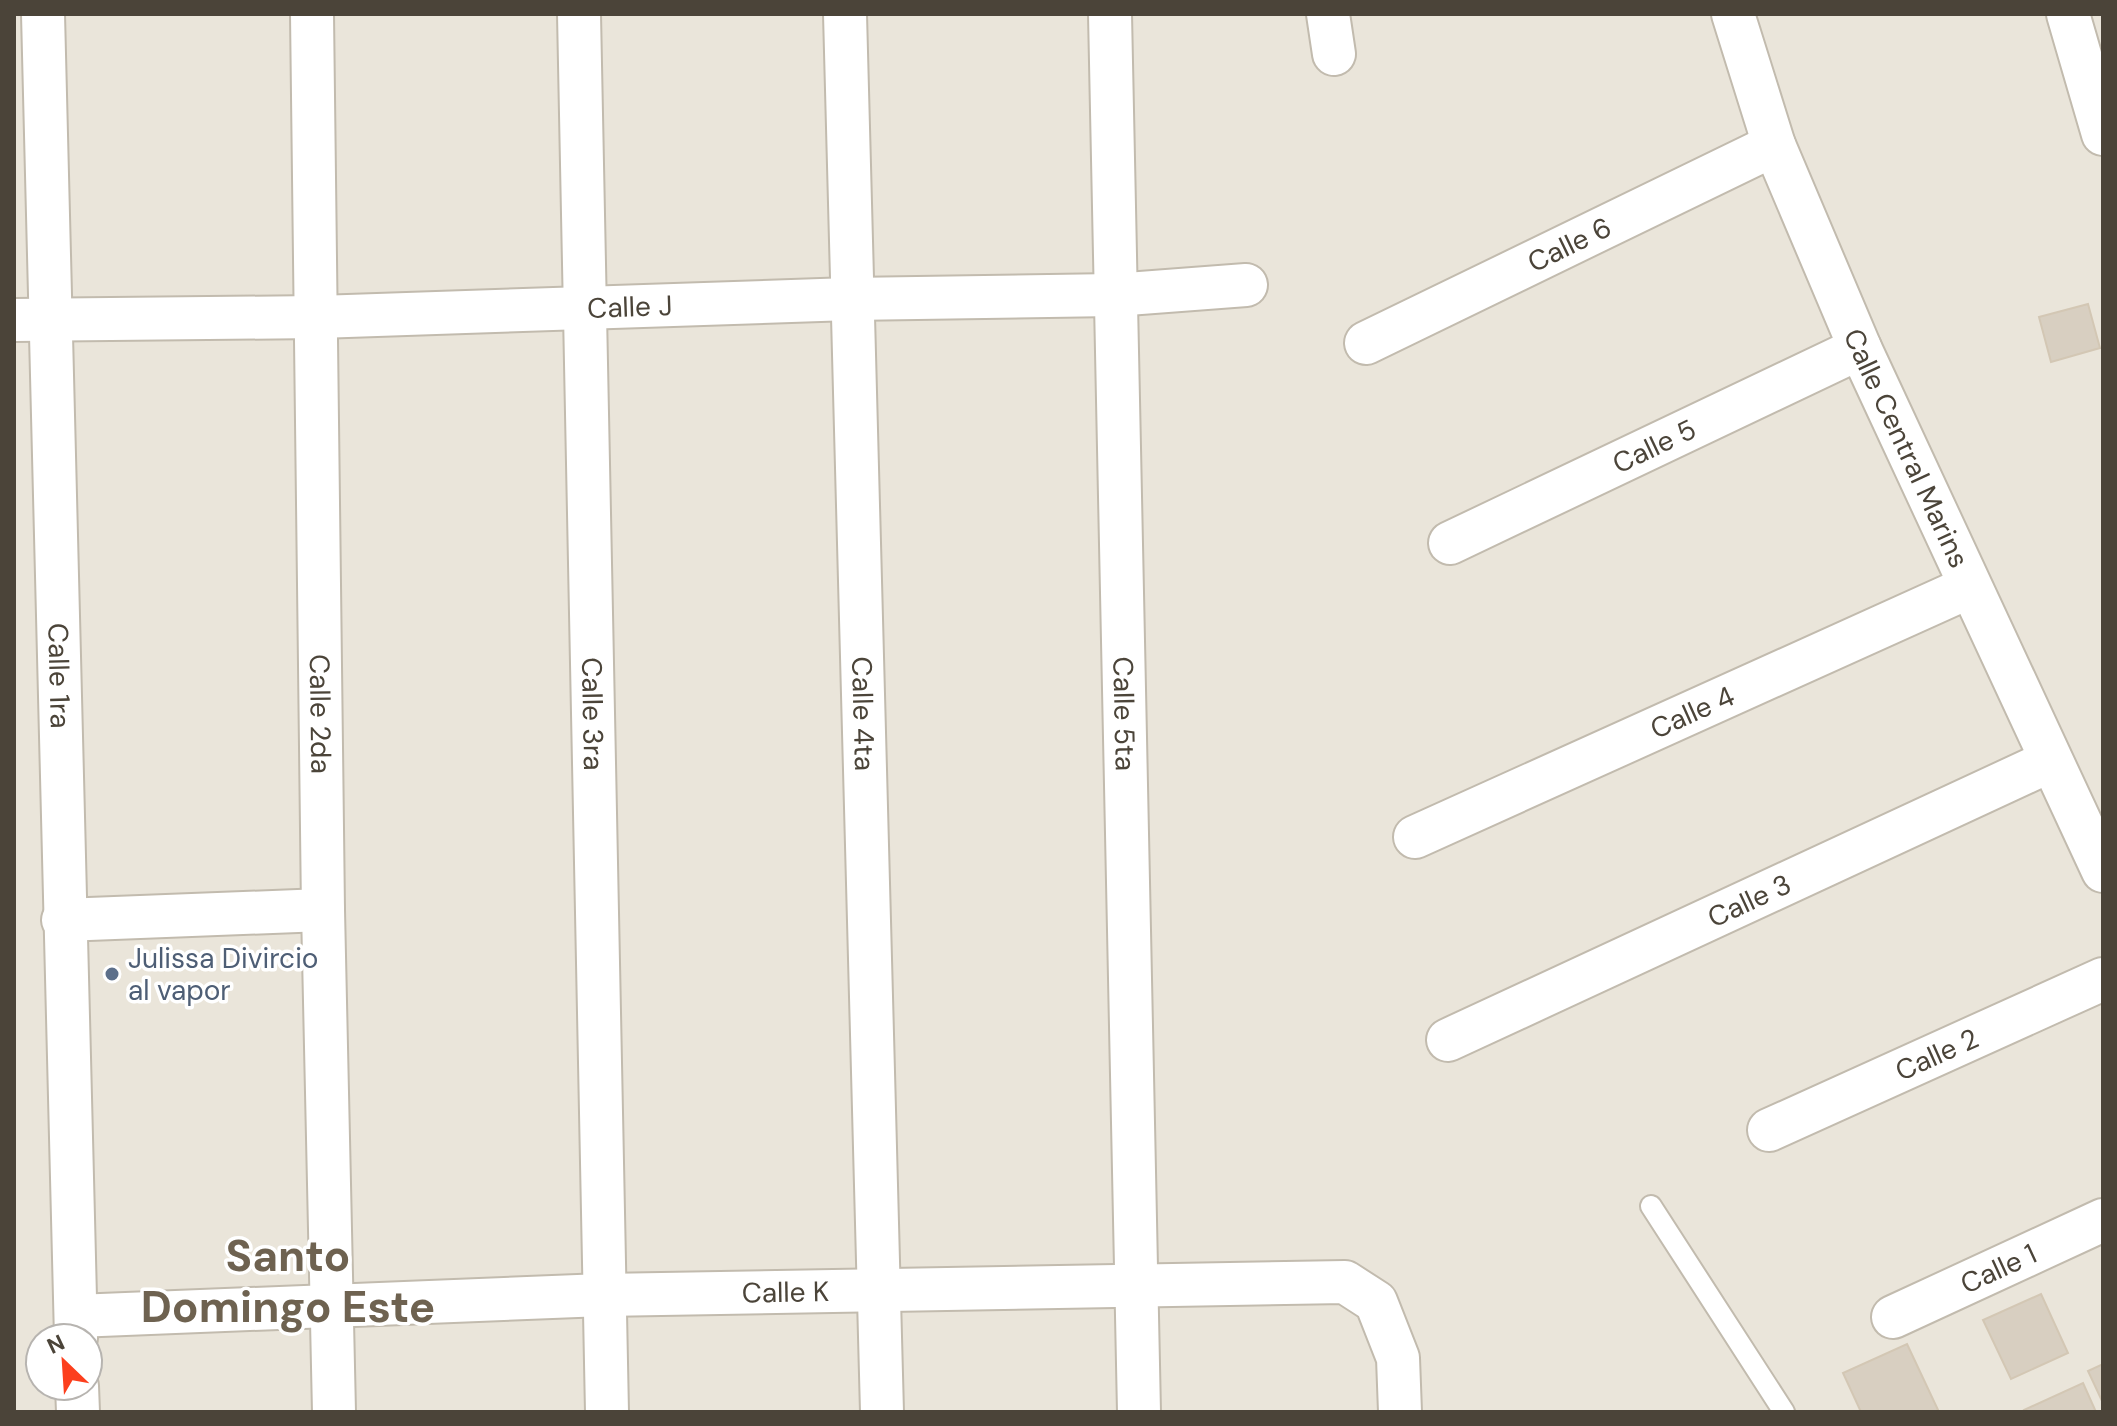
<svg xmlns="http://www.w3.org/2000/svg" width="2117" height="1426" viewBox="0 0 2117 1426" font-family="'DM Sans',sans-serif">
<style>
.residential{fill:#eae5da;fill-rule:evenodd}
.building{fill:#d8cfc1;stroke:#d3c7b4;stroke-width:2}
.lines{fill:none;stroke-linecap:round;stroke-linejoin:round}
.service-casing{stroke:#c2bbae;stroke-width:24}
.minor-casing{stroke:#c2bbae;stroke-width:46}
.service{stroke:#fff;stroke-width:20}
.minor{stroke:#fff;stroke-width:42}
.service-dot{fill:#5c6f8a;stroke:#fff;stroke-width:3}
.labels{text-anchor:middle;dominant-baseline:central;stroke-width:7;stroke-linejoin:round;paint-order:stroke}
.street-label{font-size:28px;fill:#4b4439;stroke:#fff}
.service-label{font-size:28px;fill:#4e5e75;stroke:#fff;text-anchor:start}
.town-label{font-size:44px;font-weight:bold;fill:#6e6250;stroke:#fff}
</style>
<rect width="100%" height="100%" fill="#f6f3ec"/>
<path class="residential" d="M14,14h2089v1398h-2089zM40,1338h48v48h-48z"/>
<path class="building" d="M2088,304l12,44 -49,14 -12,-45z
M2041,1294l27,59 -57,26 -28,-59z
M1907,1344l32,68h-78l-18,-39z
M2103,1364v39l-15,-32z
M2083,1383l13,29h-71l-1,-2z"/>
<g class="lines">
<g class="service-casing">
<path id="service" d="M1651,1206l133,206"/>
</g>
<g class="minor-casing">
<g id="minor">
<path id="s1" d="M43,14l33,1324"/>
<path id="s2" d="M312,14l11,896 11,502"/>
<path id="s3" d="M579,14l28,1398"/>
<path id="s4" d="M845,14l37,1398"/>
<path id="s5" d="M1110,14l29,1398"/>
<path d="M1328,14l6,40"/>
<path id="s6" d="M1733,14l41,131 86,203 243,523"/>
<path d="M2068,14l35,120"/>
<path id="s7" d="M14,320l304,-3 532,-18 264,-4 132,-10"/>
<path id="s8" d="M1366,343l408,-198"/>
<path id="s9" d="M1450,543l410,-195"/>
<path id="s10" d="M1415,837l554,-250"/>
<path d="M63,920l260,-10"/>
<path id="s11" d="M1448,1040l602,-279"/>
<path id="s12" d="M1769,1130l334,-151"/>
<path id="s13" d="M76,1316l527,-21 742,-13 31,20 22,56 2,54"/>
<path id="s14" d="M1893,1317l210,-97"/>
<path d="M77,1386l1,26"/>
</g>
</g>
<use href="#service" class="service"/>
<use href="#minor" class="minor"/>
</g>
<circle class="service-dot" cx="112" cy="974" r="8"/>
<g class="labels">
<g class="street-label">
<text stroke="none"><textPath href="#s8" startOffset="226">Calle 6</textPath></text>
<text stroke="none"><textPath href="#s7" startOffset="616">Calle J</textPath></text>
<text stroke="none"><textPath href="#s9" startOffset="226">Calle 5</textPath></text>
<text stroke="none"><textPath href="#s6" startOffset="468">Calle Central Marins</textPath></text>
<text stroke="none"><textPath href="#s1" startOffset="662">Calle 1ra</textPath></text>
<text stroke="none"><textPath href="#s10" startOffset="304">Calle 4</textPath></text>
<text stroke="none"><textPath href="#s2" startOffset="700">Calle 2da</textPath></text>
<text stroke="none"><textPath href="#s3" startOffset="700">Calle 3ra</textPath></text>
<text stroke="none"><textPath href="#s4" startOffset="700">Calle 4ta</textPath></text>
<text stroke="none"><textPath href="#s5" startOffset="700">Calle 5ta</textPath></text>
<text stroke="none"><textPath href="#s11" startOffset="332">Calle 3</textPath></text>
<text stroke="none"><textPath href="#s12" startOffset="184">Calle 2</textPath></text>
<text stroke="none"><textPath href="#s14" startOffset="116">Calle 1</textPath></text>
<text stroke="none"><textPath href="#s13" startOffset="710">Calle K</textPath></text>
</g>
<g class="service-label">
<text x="128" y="958">Julissa Divircio<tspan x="128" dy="32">al vapor</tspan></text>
</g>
<g class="town-label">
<text x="288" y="1256">Santo<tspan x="288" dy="51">Domingo Este</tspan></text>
</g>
</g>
<rect width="2117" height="1426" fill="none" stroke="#4b4439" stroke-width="32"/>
<g transform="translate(64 1362) rotate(335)"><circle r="38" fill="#ffffff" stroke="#b7b4b0" stroke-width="2"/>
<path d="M0-6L14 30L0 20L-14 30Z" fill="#fc3f1d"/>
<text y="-12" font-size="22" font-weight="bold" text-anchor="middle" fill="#4b4439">N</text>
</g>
</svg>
